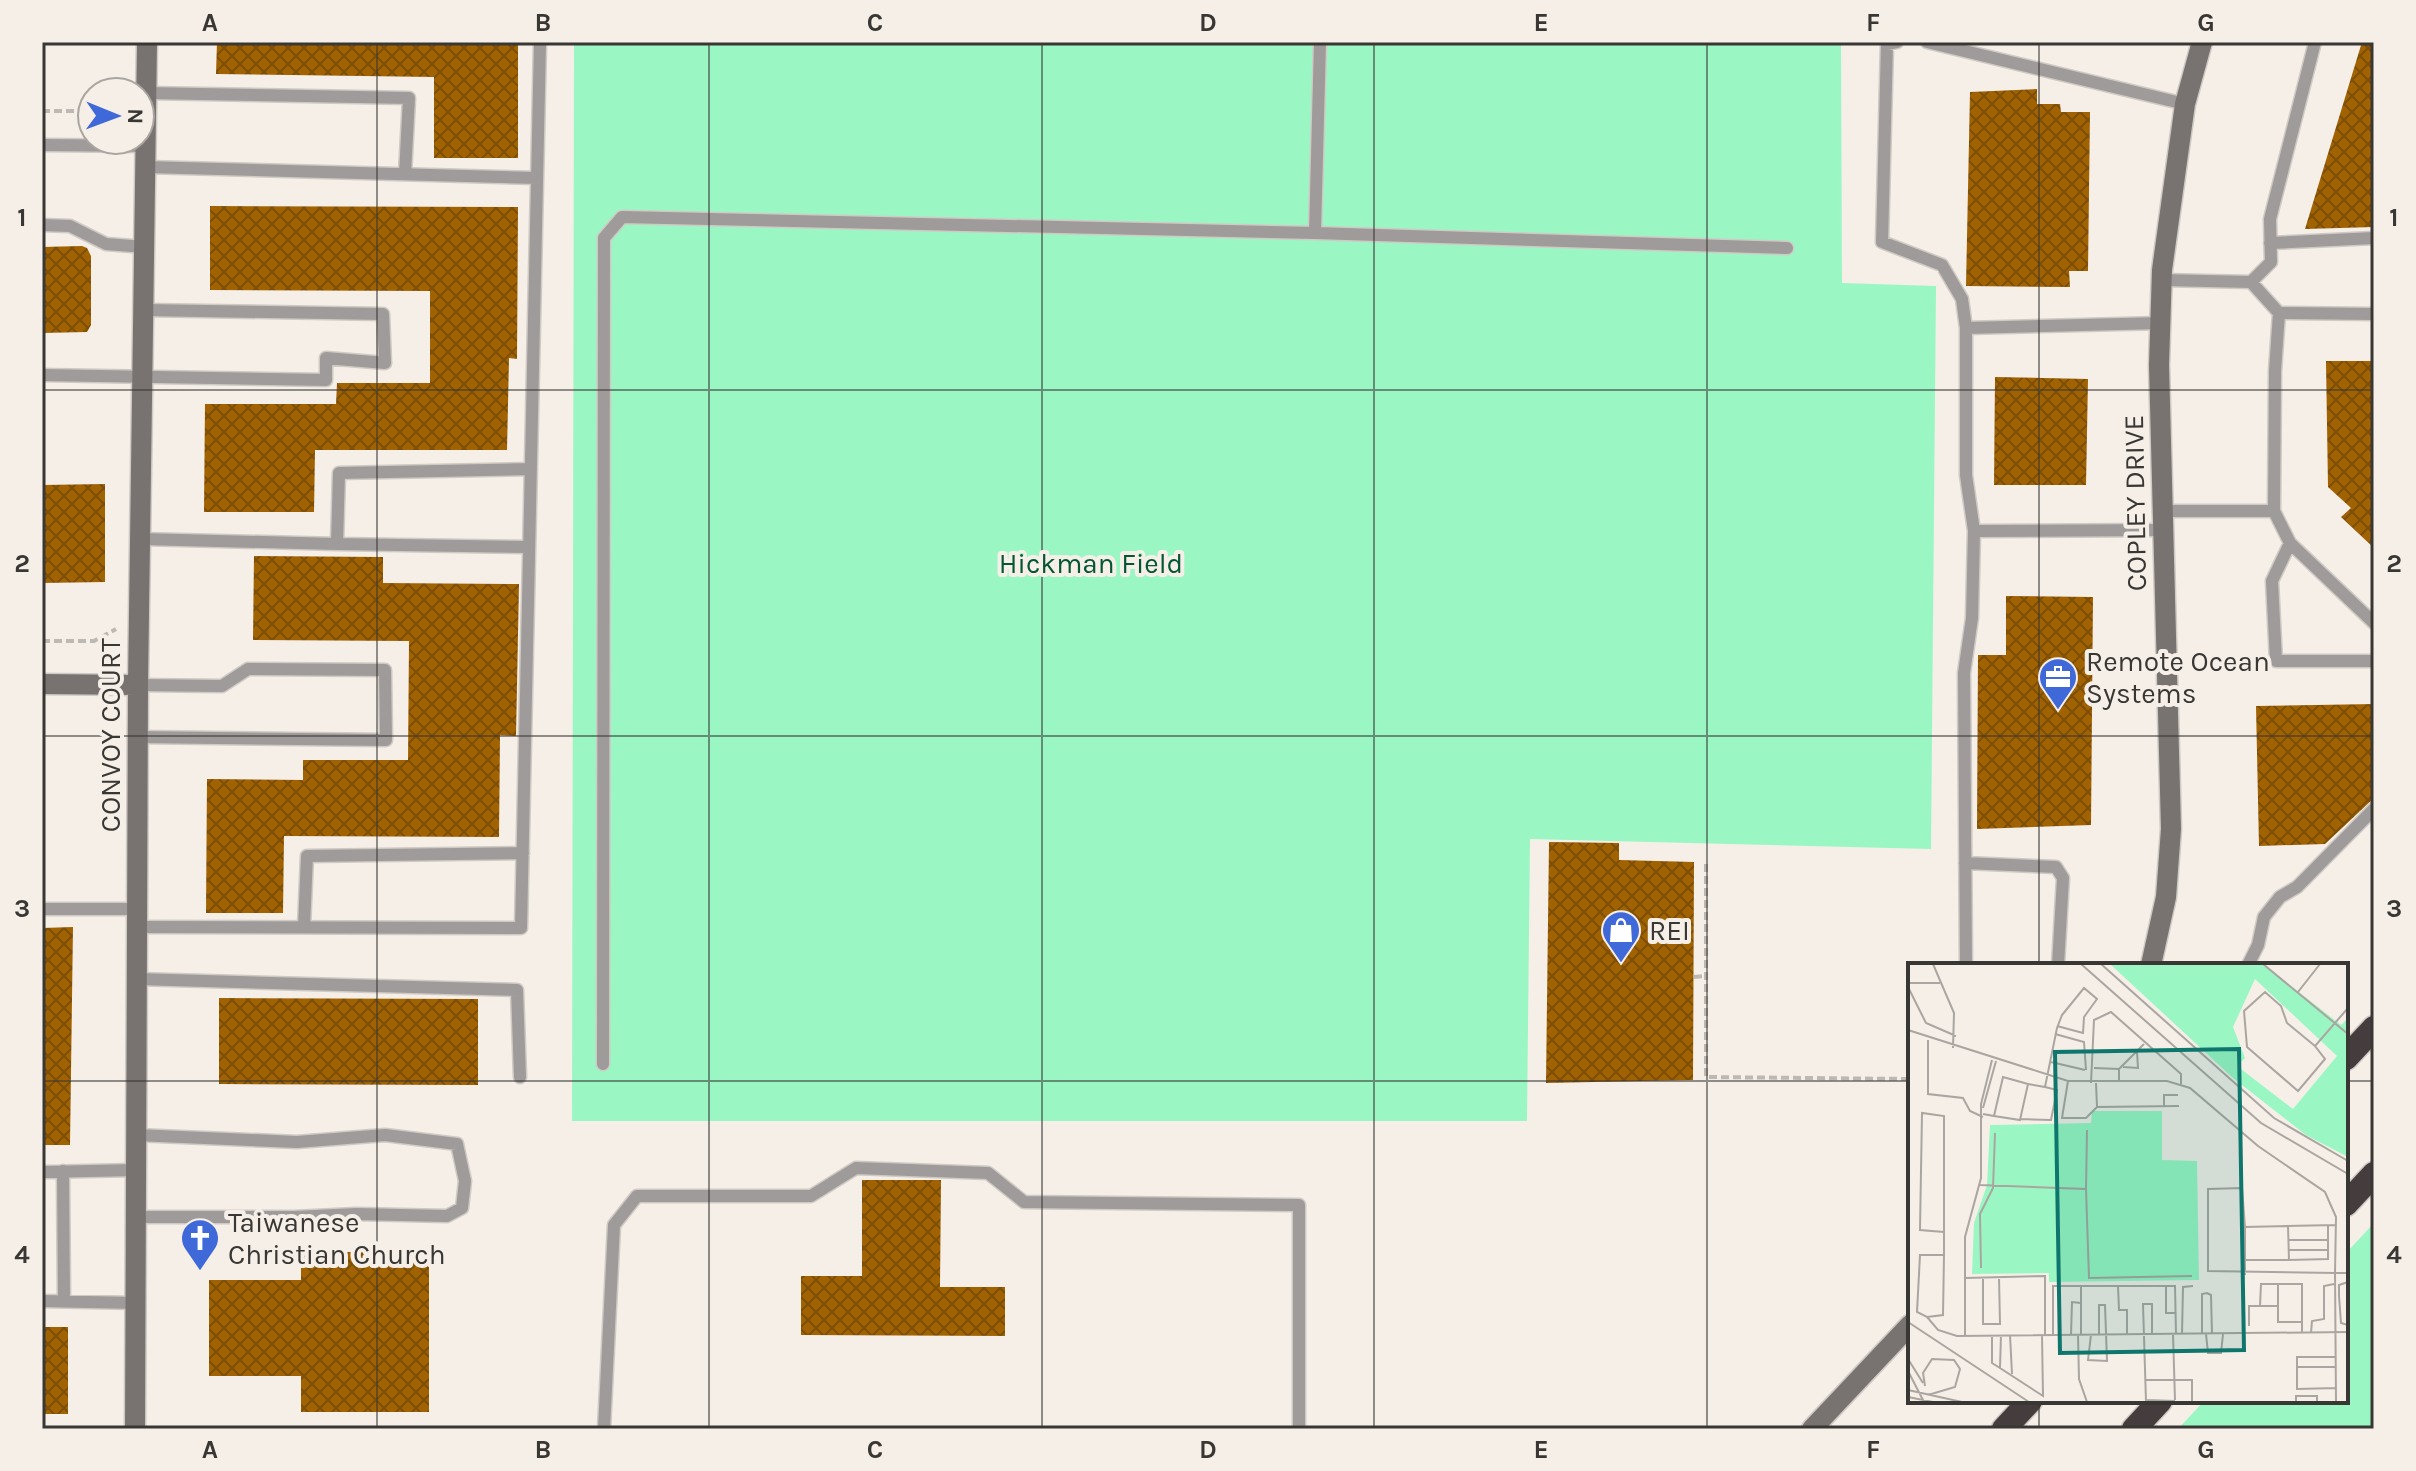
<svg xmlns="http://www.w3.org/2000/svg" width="2416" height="1471" viewBox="0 0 2416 1471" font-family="Karla,sans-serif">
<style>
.green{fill:#9af7c3}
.building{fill:url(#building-cross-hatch)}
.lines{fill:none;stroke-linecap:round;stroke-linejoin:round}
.lane-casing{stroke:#d0cac4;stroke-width:15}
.secondary-casing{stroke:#d0cac4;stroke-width:23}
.highway-casing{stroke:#d0cac4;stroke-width:27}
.path{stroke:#bdb8b2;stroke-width:4;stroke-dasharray:8 4;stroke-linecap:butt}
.lane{stroke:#9f9b9a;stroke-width:12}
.secondary{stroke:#787271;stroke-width:20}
.highway{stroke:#453d3d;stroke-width:24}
.grid{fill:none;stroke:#393734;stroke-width:2;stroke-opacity:0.55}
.labels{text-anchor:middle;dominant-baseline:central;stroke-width:8;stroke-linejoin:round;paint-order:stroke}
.street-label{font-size:28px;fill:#393734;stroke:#f6efe8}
.park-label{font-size:28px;fill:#055635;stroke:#f6efe8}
.poi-label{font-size:28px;fill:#393734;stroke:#f6efe8;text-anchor:start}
.inset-road{fill:none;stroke:#aaa5a0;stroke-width:2}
.view{fill:#0f766e;fill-opacity:0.15;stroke:#0f766e;stroke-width:4}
.inset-edge{fill:none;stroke:#393734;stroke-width:4}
.neatline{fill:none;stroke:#393734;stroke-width:3}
.grid-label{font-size:26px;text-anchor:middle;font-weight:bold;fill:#393734}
</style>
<defs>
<pattern id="building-cross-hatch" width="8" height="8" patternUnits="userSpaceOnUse" patternTransform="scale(2)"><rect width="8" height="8" fill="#a16202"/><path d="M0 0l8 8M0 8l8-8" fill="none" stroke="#7d4e06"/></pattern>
</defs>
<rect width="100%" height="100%" fill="#f6efe8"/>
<path class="green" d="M574,42h1267l1,241 94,3 -5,563 -401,-10 -3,282h-955z
M2374,1223v206h-196l26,-28h142v-148z"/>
<path class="building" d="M217,42h301v116h-84v-81l-218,-3z
M2362,42h12v185l-69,2z
M2037,89v15h23l1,8h29l-2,159h-19l1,16 -104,-1 4,-194z
M210,206l308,1 -1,152 -8,-1 -2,92h-192l-1,62h-110l1,-108h131l1,-21h93v-92l-220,-1z
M82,246l5,2 4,8v69l-4,7 -45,1v-86z
M2326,361h48v187l-33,-31 10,-9 -23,-21z
M1995,377l93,2 -2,106h-92z
M105,484v98l-63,1v-98z
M254,556l129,1v26l136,1 -3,152 -16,-1 -1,102 -215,-1 -1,77h-77l1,-134 96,1v-20h105l1,-119 -156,-1z
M2006,596l87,1 -2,228 -114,4 1,-174h28z
M2374,704v94l-49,46 -66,2 -3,-140z
M1549,842l70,1v17l75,2 -1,218 -147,3z
M73,927l-3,218h-28v-217z
M219,998l259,1v86l-259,-1z
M862,1180h79l-1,107h65v49l-204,-1v-59h61z
M301,1252h128v160h-128v-36h-92v-96h92z
M42,1327h26v87h-26z"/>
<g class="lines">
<g class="lane-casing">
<path id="lane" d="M1897,42l-10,2 -5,198 60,23 20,34 4,29v147l8,56 -2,87 -8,55 2,292
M1927,42l258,62
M147,93l262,5 -4,76
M42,145l104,1
M146,167l391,11
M42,225l28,1 36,18 39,3
M1315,233l472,15
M2270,243l104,-5
M2162,280l89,2 28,31 95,1
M2251,282l20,-20 -1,-43 45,-177
M1966,328l195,-5
M42,375l284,5v-22l59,5 -2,-49 -239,-4
M2163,511h111l1,-140 4,-58
M2274,511l16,32 84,80
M1974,531l189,-1
M142,539l195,5 2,-71 192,-4
M2290,543l-18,38 4,80h98
M337,544l192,3
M138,737l248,3 -1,-70 -137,-1 -26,17 -84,-1
M1965,863l91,4 7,11 -5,87
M42,909h95
M137,927l384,1 19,-886
M304,927l3,-71 216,-3
M2248,965l10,-20 6,-28 16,-20 17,-10 77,-78
M137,979l380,11 3,87
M603,1064l1,-826 18,-21 693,16 5,-191
M63,1171l1,130
M42,1172l94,-2
M136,1217h158l62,-3 91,2 15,-8 3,-27 -8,-37 -72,-9 -88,7 -161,-7
M42,1301l93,2
M604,1429l10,-204 23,-29h174l45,-28 132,5 36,29 275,3v224"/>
</g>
<g class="secondary-casing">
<path id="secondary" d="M42,684l96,1
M2151,965l15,-68 5,-68 -12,-464 3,-95 23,-166 17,-62
M135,1429l3,-744 9,-643
M1812,1429l98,-104"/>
</g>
<g class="highway-casing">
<path id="highway" d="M2346,1058l28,-30
M2346,1204l28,-30
M2004,1429l26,-28
M2134,1429l26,-28"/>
</g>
<path class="path" d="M42,111h50
M42,641h52l22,-12
M1706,864v213l204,2
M1694,977l12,-1"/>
<use href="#lane" class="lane"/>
<use href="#secondary" class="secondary"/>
<use href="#highway" class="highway"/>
</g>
<path class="grid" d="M377,42v1387M709,42v1387M1042,42v1387M1374,42v1387M1707,42v1387M2039,42v923M42,390h2332M42,736h2332M42,1081h1868M2346,1081h28M2039,1401v28"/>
<defs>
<g id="office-pin" transform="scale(2)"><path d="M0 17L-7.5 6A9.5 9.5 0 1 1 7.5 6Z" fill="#3f68d9" stroke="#f6efe8"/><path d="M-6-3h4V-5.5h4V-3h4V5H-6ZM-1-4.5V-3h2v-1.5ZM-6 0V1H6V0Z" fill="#fff"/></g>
<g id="shop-pin" transform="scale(2)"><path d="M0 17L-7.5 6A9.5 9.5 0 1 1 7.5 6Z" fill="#3f68d9" stroke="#f6efe8"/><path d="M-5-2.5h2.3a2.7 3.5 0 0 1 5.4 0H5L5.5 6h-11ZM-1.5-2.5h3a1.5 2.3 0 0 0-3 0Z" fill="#fff"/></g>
<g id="church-pin" transform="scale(2)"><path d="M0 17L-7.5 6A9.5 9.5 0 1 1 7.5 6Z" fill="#3f68d9" stroke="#f6efe8"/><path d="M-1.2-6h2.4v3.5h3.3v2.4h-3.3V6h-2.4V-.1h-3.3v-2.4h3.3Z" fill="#fff"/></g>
</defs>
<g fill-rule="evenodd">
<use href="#office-pin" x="2058" y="677"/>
<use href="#shop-pin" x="1621" y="930"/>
<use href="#church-pin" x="200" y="1238"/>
</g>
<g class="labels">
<g class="street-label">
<text transform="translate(2135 503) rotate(-91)">COPLEY DRIVE</text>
<text transform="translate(110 735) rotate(-90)">CONVOY COURT</text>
</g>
<g class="park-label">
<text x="1091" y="563">Hickman Field</text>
</g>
<g class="poi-label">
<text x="2086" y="661">Remote Ocean<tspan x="2086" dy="32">Systems</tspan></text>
<text x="1649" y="930">REI</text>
<text x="228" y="1222">Taiwanese<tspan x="228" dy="32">Christian Church</tspan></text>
</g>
</g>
<g transform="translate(1908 963)">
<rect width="440" height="440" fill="#f6efe8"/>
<path d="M202,1h153l78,61 7,-7v139l-42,-22 -73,-57zM347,16l82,77 -44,53 -56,-43 8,-8 -12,-31zM184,148h70v49l35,1 2,119 -150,2v-9l-77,1 2,-51 13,-38 3,-60 101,-2z" fill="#9af7c3" fill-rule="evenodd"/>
<path class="inset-road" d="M25,1l21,49 -1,35M173,1l180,159 87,51M193,1l173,154 74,43M355,1l85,70M0,20h32M0,24l18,36 30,13M390,29l22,-28M0,67l160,51h99l23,7 68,58 67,46 11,25 -1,56 -127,-2v-82l34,-1 3,39M147,71l29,8 2,28M20,77v54l35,4 7,13 13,6M407,83l-28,-23 -6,-17 -16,-14 -21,19 3,36 51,44 27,-32 -10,-13 33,-38M143,99l34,8M215,104l15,1 -1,-16M186,105l25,1v13M211,106l25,-25M160,118l-6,37h24l11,-11 82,-1M183,120l3,-63 17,-8 70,62v10M188,120l1,24M120,121l17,3 12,-59 5,-13 22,-27 13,11 -13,18 -1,16 -26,-7M256,143v-11h14M75,145l13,-47M75,151l11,2 9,-39 25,7 -8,36 -26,-4M112,156l31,1 6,-30 -12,-3M72,222l106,4 3,89 103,-2M178,226l1,-59M380,263l1,34 39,-1v-34M380,277h40M381,287h39M36,292h-24l-3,57 10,5 16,-2 1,-60v-139l-22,-3 -2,117 24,2M337,297h44M73,305l-1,-54 13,-26 2,-55M337,312v-48l91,-2M57,315l80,-2v59M75,315v46h17l-1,-47M440,319l-9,3v11l2,27 7,2M210,323l1,24h8v25M258,323v27h9M352,343h18v-22M370,343v16h24M19,354l11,13 19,6 391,-4M0,359l121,80M341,363v-20h11l1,-22h41v49M403,370l1,-12 12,-2v-33l10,-2M265,371l2,66M274,371l1,-47 10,-1M294,371v-40l5,-1 4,2 1,39M298,371l2,19h13l2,-19M84,372v28l8,5M93,372l-1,33 43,28 -1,-61M102,372l2,39M145,372v-49h122l1,48M163,372l1,-33 9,1M170,372l1,44 8,23M173,372v-49M183,372l-3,25 19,1 -2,-56h-6v30M57,373v-99l16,-59v-74l11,-44M440,386v27M0,396l15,24M389,404v-10h38M427,404h-38v22l39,-1M0,408l16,31M238,417h46v22M17,423l-2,-13 9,-14 22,1 6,9 -5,18 -27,8M0,427l54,12M0,434l25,5M238,437l29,1M238,439l-3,-98h9v31M388,439v-6h21v6M428,439l-1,-129h13"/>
<path class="view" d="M331,86l5,301 -184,3 -5,-301z"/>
<rect width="440" height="440" class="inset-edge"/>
</g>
<rect width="2416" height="1471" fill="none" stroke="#f6efe8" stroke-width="88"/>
<g transform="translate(116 116) rotate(91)"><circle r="38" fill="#f6efe8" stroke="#aaa5a0" stroke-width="2"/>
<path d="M0-6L14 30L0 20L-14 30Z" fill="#3f68d9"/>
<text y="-12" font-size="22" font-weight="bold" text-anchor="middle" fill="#393734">N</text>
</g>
<rect x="44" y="44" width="2328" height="1383" class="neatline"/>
<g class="grid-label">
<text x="210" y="31">A</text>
<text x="543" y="31">B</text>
<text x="875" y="31">C</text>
<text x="1208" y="31">D</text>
<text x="1541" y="31">E</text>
<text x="1873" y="31">F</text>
<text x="2206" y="31">G</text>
<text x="22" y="226">1</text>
<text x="2394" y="226">1</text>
<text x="22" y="572">2</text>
<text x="2394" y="572">2</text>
<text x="22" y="917">3</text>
<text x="2394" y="917">3</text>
<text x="22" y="1263">4</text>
<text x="2394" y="1263">4</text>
<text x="210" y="1458">A</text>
<text x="543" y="1458">B</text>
<text x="875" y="1458">C</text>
<text x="1208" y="1458">D</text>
<text x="1541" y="1458">E</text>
<text x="1873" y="1458">F</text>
<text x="2206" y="1458">G</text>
</g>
</svg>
